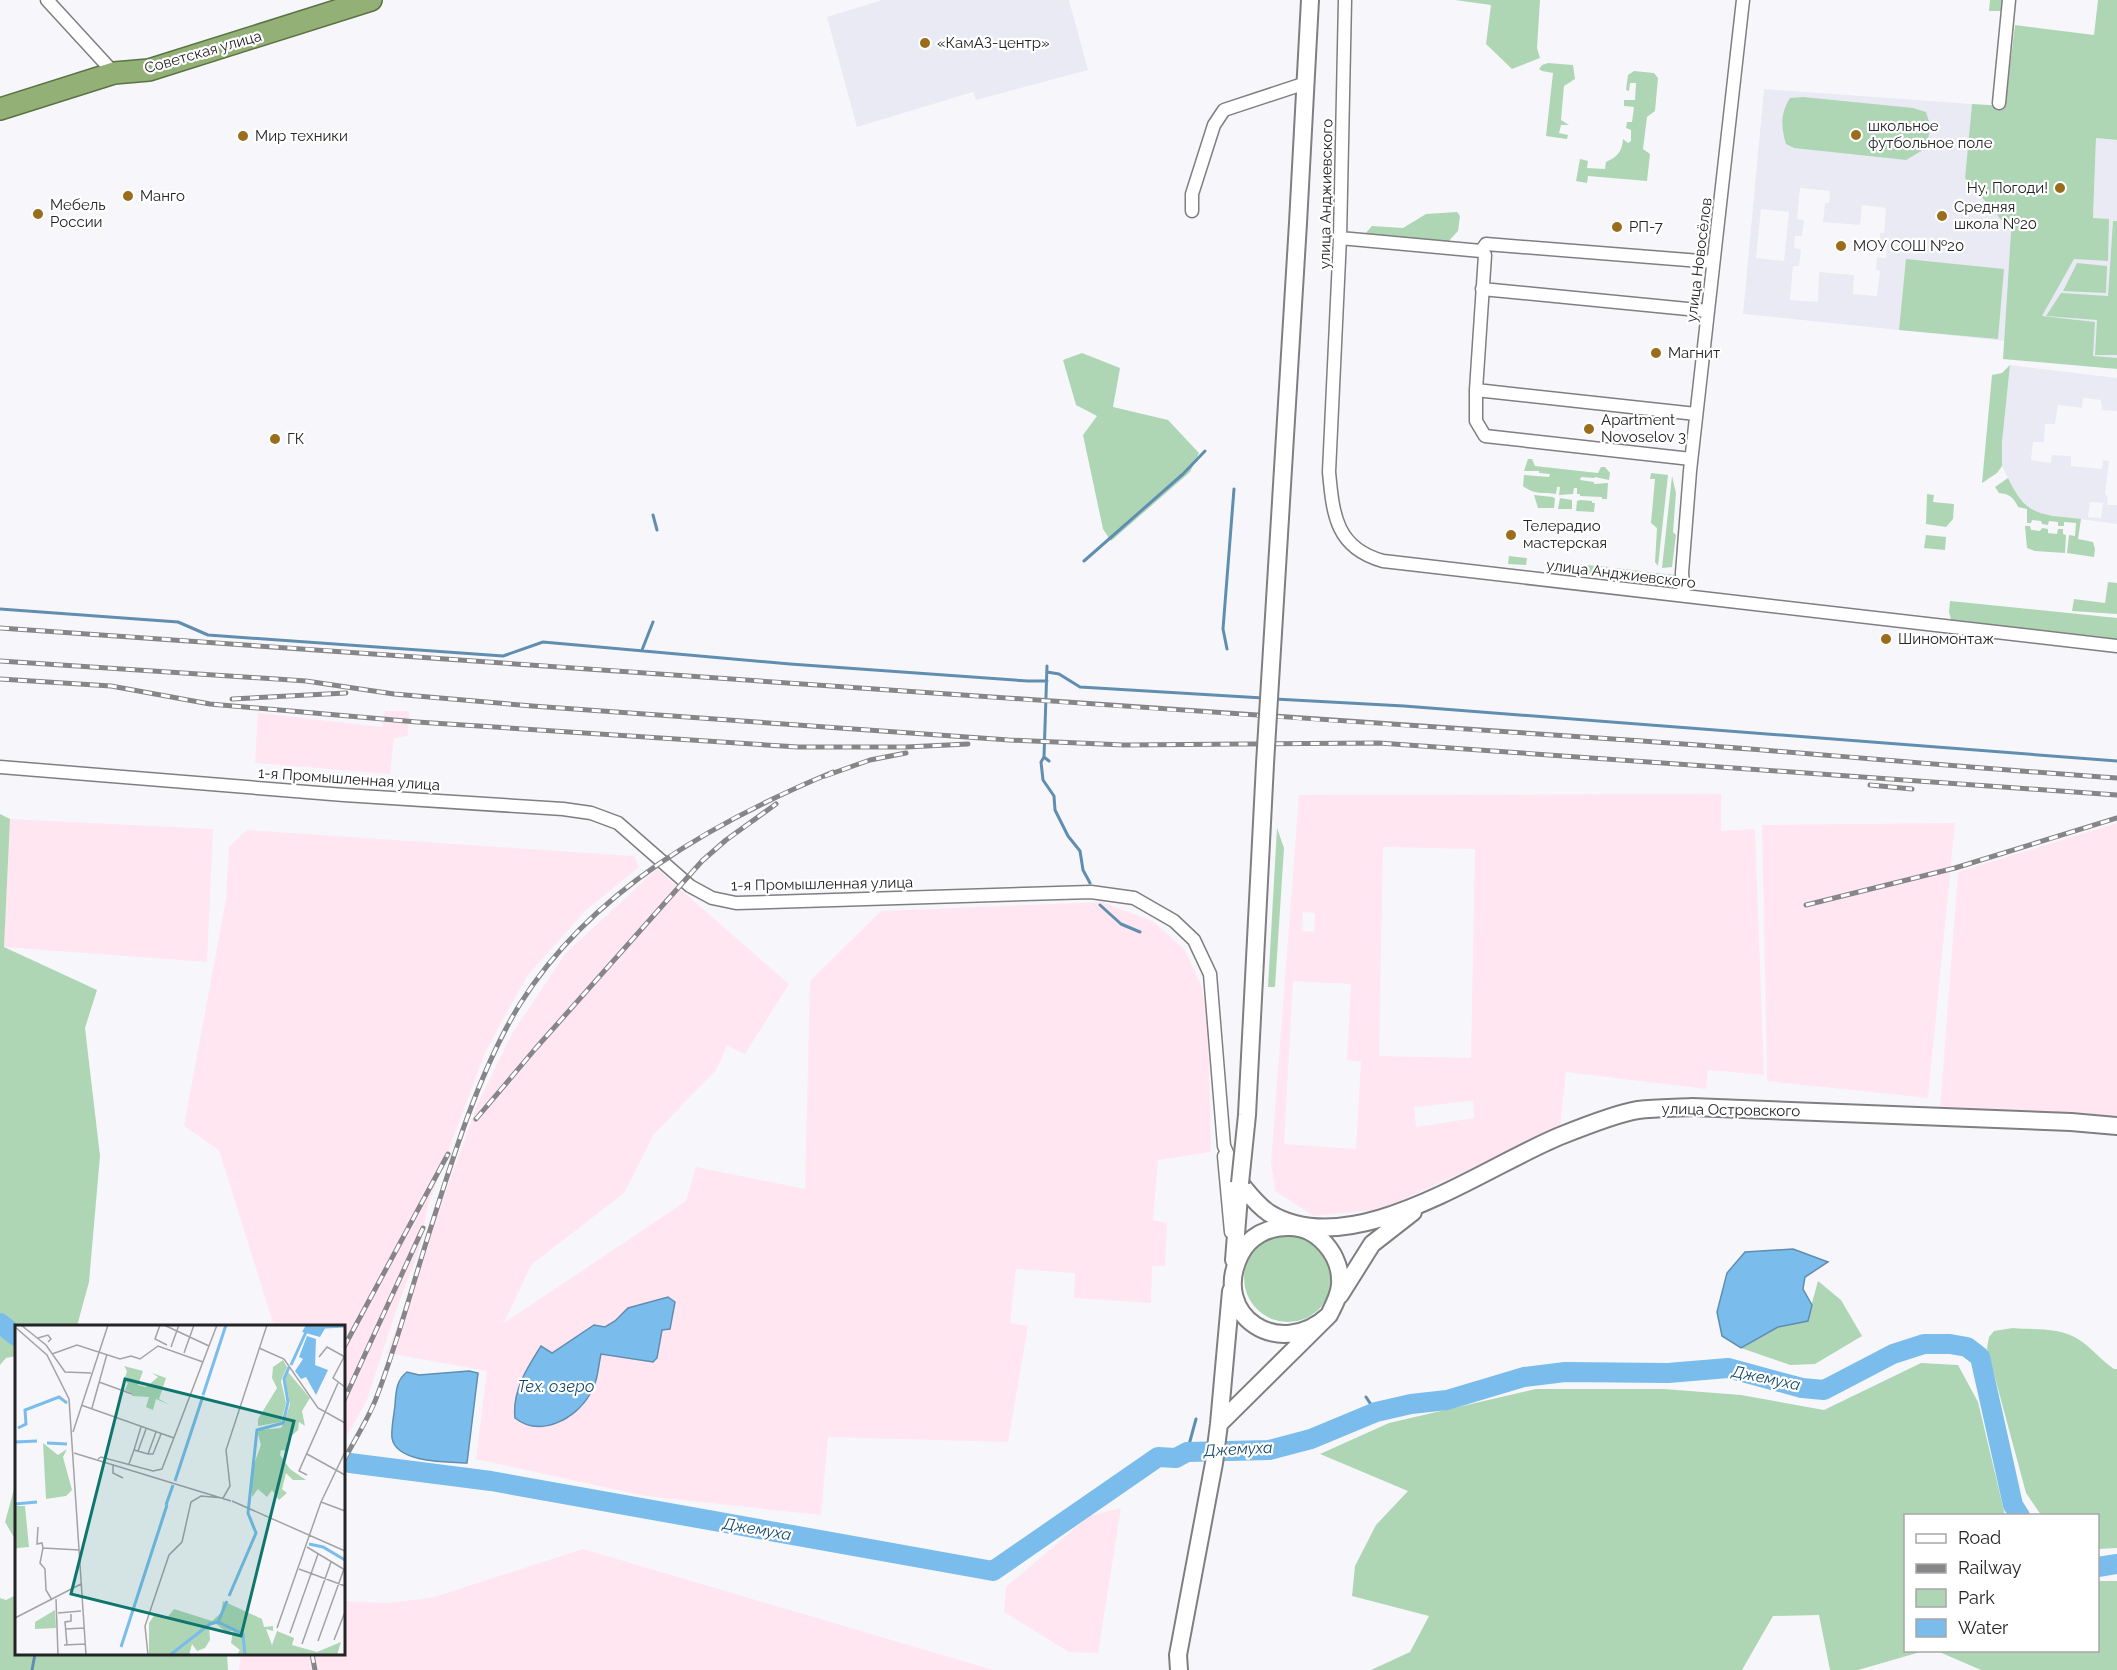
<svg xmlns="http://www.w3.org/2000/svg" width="2117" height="1670" viewBox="0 0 2117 1670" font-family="Raleway,sans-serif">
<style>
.built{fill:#eaeaf5;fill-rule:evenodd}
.industrial{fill:#ffe6f0;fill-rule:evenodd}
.green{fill:#aed6b5}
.water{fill:#7abceb;stroke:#608eb0;stroke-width:1.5}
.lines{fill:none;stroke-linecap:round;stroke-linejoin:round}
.stream{stroke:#608eb0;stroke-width:3}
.river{stroke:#7abceb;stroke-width:20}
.minor-casing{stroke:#7f7f82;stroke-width:15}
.tertiary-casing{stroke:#7f7f82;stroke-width:20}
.trunk-casing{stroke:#5b7243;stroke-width:24}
.minor{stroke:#fff;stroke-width:12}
.tertiary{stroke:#fff;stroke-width:16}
.trunk{stroke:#93b076;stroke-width:21}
.rail-casing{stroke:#868689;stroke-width:5}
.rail{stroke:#fff;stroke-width:3;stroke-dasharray:9;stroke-linecap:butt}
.tertiary-bridge-casing{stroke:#7f7f82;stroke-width:20;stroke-linecap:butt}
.tertiary-bridge{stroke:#fff;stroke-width:16}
.poi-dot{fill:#9a6d1c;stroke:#fff;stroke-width:2}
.labels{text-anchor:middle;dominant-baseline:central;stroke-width:4.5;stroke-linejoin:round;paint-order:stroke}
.poi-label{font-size:15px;fill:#242426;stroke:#fff;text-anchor:start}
.street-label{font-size:15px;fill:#242426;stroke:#fff}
.water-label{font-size:16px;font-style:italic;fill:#154868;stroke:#fff}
.inset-river{fill:none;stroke:#7abceb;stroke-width:3}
.inset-road{fill:none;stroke:#a3a3a6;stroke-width:1.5}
.view{fill:#0f766e;fill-opacity:0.15;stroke:#0f766e;stroke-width:3}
.inset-edge{fill:none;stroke:#242426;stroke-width:3}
</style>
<rect width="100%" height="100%" fill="#f7f7fb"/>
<path class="built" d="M882,0h187l19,70 -112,30 -3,-8 -116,35 -30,-110z
M1764,89l208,15 -7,74 46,53 -7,110 -261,-27zM1800,188l30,3 -1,12h-4l-2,19 37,3 2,-20 24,3 -2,25h-4l-1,10 8,2 -1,13 -9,-1 -1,13 4,1 -3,25 -24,-2 1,-19 -35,-3 -1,30 -28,-2 3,-34h6l2,-17 -7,-1 1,-12h7l2,-16 -7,-1zM1761,209l28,3 -5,49 -28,-3z
M2096,138l21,2v218l-24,-1 -52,-40 33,-59 34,3 -15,-42z
M2010,365l107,13v33l-15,-1 -1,-10 -18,-2 -1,10 -24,-3 -3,19h-10l-1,18h-11l-2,18 20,3 1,-8 19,1v10l31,3 1,-9 6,1 -4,33 3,3 -1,8h10v19l-68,-9 -18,-4 -16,-19 -13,-26v-24zM2090,502l13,1 -2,15 -13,-1z"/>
<path class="industrial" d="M384,711h25l-1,25 -14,2 -4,36 -135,-11 3,-50 124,14z
M1721,794v37l34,-2 9,246 -56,-5 -2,19 -140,-17 -6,55 -177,82 -69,7 -39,-25 -4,-29 28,-367zM1383,847l92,2 -4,209 -92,-2zM1303,912l12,1 -1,19 -12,-1zM1293,981l58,3 -4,76 14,2 -5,87 -72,-5zM1473,1101l1,17 -58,9 -2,-20z
M10,819l203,10 -6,133 -203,-15z
M1955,823l-27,275 -161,-17 -5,-256z
M2117,823v295l-177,-10 18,-236z
M247,830l387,26 5,11 -54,44 -57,64 -29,51 -14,27 -57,152 -8,43 -22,57 -31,95 -23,41v-115h-70l-55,-176 -35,-24 42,-227 3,-52z
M657,869l132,115 -44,70 -18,-8 -11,24 -62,64 -30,59 -93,72 -27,58 182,-122 10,-34 109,22 5,-208 71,-70 221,-9 52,20 31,28 17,38 6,34 3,130 -53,8 -5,60 14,3 -2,43h-13l-1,37 -77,-5 1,-25 -59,-4 -6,54 18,3 -20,116 -180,-5 -7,78 -176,-19 -169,-37 11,-88 -100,-18 91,-250 35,-71 53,-79z
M1121,1508l-23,145 -29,-1 -65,-40 2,-25 83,-71z
M583,1549l410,121h-754l2,-16h103v-53l41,2 46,-5z"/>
<path class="green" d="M1455,0h85l-3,48 3,10 -28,11 -26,-25 5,-39z
M1990,0h16l-1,10 -4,1h-12z
M2098,0h19v140l-21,-2 -3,80 16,1 -1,42 -34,-2 -32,57 53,6 -2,34 24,2v11l-114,-10 8,-128 -46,-53 7,-74 33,2 10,-81 79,10z
M1548,63l25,2 2,14 -11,7 -3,34 8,5h-8l-2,8 9,2 -1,4 -21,-3 7,-63 -11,-2 -3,-2 3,-4z
M1634,71l20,2 4,5 -3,33 -8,6 -4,32 7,5 -3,27 -59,-5 -1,7 -11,-2 4,-22 8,2 -1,7 18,1 1,-7c11,-5 16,-10 17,-23l5,4 3,-2v-11l-5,-2 1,-6h5l2,-15 -10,-1v-6h11l1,-17h-6l-1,8 -3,-1 2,-15z
M1803,97l110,11 13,4 4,13 -2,17 -5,8 -17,10 -112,-12 -8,-4c-5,-17 -6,-30 4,-46z
M1457,212l3,4 -2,15 -11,12 -83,-8 8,-9 31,2 23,-14z
M2113,221h4v134h-22l2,-35 -51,-4 15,-23 47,3z
M1906,259l98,10 -6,70 -99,-9z
M2077,263l30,3 -1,27 -43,-2z
M1082,353l38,15 -7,39 55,13 31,33 -9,19 -79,69 -8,-12 -20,-94 14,-19 -21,-11 -13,-45z
M2010,365l-8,77v24l-5,7 -15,10 10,-108 10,-2z
M1528,459h4l3,7 63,7 3,-6h4l5,6 -1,7 -14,-3 -1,1 -13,-1 -1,3 14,2v2l14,-1 -1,16h-5v-2l-22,-1v-2h-3v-6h-3l-1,6 -14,1 1,-8h-3l-1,7c-12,-1 -24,0 -33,-8l1,-11 25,2 1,-3 -11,-1v-2h-15z
M1651,473l17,2 -10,91 -3,-4 2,-34 -6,-5 4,-44h-5z
M1672,476l4,17 -3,39 3,3 -4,32 -10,1z
M2008,478c19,40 33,36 73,41l-3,20 15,3 2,7 -1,8 -27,-4 2,-18 6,1 1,-13 -12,-1v4h-6v-4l-9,-1 -1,4 -6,-1 -1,-3 -9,-1 -1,3h-4v-14l-9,-2c-4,-9 -8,-13 -19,-14l-4,-6z
M1927,494l7,1 -1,7 21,2 -1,15 -7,8 -20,-3z
M1534,495l19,2 2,2 -1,9h-16z
M1560,498l12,2v9h-14z
M1580,500l12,1v2h3l-1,9 -18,-1 1,-10z
M2025,526h5l1,4 9,1 2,-3 6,1v4l9,1 1,-5h5v5l3,1 -1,18 -30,-2 -8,-3z
M1926,535l20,2 -1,13 -21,-2z
M1509,556l18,2 -1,7 -18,-1z
M1574,564l36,3v8l-46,-4z
M1615,568l26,3 -2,9 -25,-3z
M1645,572l31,3 -1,9 -7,5 -20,-2v-6l-4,-1z
M2108,582l9,1v31l-45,-3 2,-12 31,4z
M1950,601l167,17v23l-156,-17 -10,-4 -2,-8z
M0,814l10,5 -6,128 93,43 -12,38 15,128 -11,126 -12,44h-61v30l-10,2 -6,7z
M1277,828l7,20 -9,139h-7z
M1244 1278a44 44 0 1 1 88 0a44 44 0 1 1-88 0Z
M1818,1281l23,19 21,36 -47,28 -25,1 -49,-17 37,-21 29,-6z
M2013,1328c21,2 47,-1 65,11 13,8 23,21 36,30h3v179l-19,1v-33l-57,-1 -15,-22 -39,-145 2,-11 5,-6z
M1921,1363l37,2 20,37 27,113 -99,1v134l18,1 -66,19h-28l-11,-55 -46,1 -31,54h-371l39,-18 19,-36 -77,-20 3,-30 21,-41 32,-34 -88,-37 69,-31 147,-34h128l77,6 83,15z
M16,1482v59l-11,-19z
M2098,1581h19v89h-136l-44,-19 161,-1z
M16,1595v59h211l1,16h-228v-72l6,2z"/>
<path class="water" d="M1793,1249l35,13 -23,15 -2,12 9,16 -4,16 -30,6 -37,21 -19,-12 -5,-24 10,-39 18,-21z
M668,1297l7,5 -5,27 -8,1 -5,28 -4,4 -52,-8c-3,13 -3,28 -11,40 -14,25 -50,44 -75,24 -3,-27 12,-50 26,-72l11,7 42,-28 11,2 10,-6 13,-13z
M469,1371l9,2 -11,90c-20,-1 -71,0 -75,-25 -1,-10 2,-23 3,-33 1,-13 1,-25 12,-33l12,3z"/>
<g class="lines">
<path class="stream" d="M653,515l4,15
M1084,561l99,-87 22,-23
M0,609l178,13 30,13 295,21 40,-14 247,22 238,17h19
M1227,649l-4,-20 11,-140
M642,650l11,-28
M1047,666l-3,91 5,4
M1047,672l12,2 21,13 183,11
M1275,699l129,7 713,55
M1044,757l-3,5 2,18 11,16 1,14 13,26 12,15 3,19 7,13
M1100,905l21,19 19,8
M1366,1397l10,15
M1187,1452l9,-33
M32,1670l3,-16"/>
<path class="river" d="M0,1323l16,13
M350,1463l141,18 502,90 165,-114 18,1 11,-6 82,-2 42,-11 65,-27 35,-8 36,-4 77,-23 41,-5 103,1 60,-5 74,20 22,2 69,-36 31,-10h26l17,3 13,10 33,148 7,11
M2098,1567l19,-3"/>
<g class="minor-casing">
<path id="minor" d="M47,0l67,73
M1345,0l-5,238 -11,234c4,43 7,76 54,89l734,85
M1999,103l10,-103
M1192,211v-17l22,-69 10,-15 82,-27
M1340,238l141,13 4,4 -9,135
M1481,251l5,-7 227,18
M1482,289l226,22
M1691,459l-206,-23 -9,-15v-31l220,24
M1684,596l-2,-23 8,-102 53,-471
M0,767l344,28 219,14 28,4 27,10 72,63 22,12 24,5 355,-11 43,6 40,23 20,19 16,34 14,172 16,36
M1224,1156l7,76"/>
</g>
<g class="tertiary-casing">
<path id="tertiary" d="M1298,223l12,-223
M1240,1183c9,11 17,22 29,30 83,51 213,-45 291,-77 20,-8 58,-23 78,-26 18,-2 36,-2 54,-3l379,15 46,4
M1234,1260l6,-77
M1340,1295l32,-51 41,-32
M1219,1424l110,-109c5,-10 10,-19 11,-30 2,-29 -22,-59 -52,-58 -20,0 -39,9 -48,28 -30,61 40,106 89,60
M1179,1670l-1,-15 36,-192 5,-39 12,-133"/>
</g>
<g class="trunk-casing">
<path id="trunk" d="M0,109l114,-36 35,-3 222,-70"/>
</g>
<use href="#minor" class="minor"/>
<use href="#tertiary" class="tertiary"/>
<use href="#trunk" class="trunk"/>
<g class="rail-casing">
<path id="rail" d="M0,628c543,37 1085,77 1628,112 163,11 326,27 489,38
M0,661l306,20 88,13 138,12 477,34 115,5 255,-2 738,52
M0,679l111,7 99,18 207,18 381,25h108l62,-3
M232,699l114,-6
M825,776l45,-16 36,-7
M1870,785l42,4
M1806,905l149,-37 162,-50
M476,1119l60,-71 166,-187 24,-21 50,-36
M344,1347l104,-193
M344,1400l79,-172
M344,1460c11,-21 25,-42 33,-64 21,-55 36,-113 54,-169 23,-73 49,-158 89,-223 71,-113 193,-182 313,-232
M312,1654l3,16"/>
</g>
<use href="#rail" class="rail"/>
<g class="tertiary-bridge-casing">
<path id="tertiary-bridge" d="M1240,1183l7,-68 18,-351 33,-541"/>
</g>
<use href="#tertiary-bridge" class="tertiary-bridge"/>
</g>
<g class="poi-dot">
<circle cx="925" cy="43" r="6"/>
<circle cx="1856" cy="135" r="6"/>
<circle cx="243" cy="136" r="6"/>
<circle cx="2060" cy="188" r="6"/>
<circle cx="128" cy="196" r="6"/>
<circle cx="38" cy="214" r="6"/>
<circle cx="1942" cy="216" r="6"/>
<circle cx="1617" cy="227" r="6"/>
<circle cx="1841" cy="246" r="6"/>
<circle cx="1656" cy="353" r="6"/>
<circle cx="1589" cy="429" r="6"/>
<circle cx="275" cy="439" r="6"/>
<circle cx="1511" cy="535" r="6"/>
<circle cx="1886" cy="639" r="6"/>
</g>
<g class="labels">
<g class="poi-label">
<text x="937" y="43">«КамАЗ-центр»</text>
<text x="1868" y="126">школьное<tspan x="1868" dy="17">футбольное поле</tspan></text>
<text x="255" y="136">Мир техники</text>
<text x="2048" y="188" text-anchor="end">Ну, Погоди!</text>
<text x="140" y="196">Манго</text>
<text x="50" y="205">Мебель<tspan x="50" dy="17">России</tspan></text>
<text x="1954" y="207">Средняя<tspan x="1954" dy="17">школа №20</tspan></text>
<text x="1629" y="227">РП-7</text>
<text x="1853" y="246">МОУ СОШ №20</text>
<text x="1668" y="353">Магнит</text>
<text x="1601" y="420">Apartment<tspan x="1601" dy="17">Novoselov 3</tspan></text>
<text x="287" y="439">ГК</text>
<text x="1523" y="526">Телерадио<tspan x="1523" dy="17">мастерская</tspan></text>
<text x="1898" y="639">Шиномонтаж</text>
</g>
<g class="street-label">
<text transform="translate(203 52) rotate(-16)">Советская улица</text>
<text transform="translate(1326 194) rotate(-89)">улица Анджиевского</text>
<text transform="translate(1699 260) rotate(-83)">улица Новосёлов</text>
<text transform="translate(1621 574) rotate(7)">улица Анджиевского</text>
<text transform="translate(349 779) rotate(4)">1-я Промышленная улица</text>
<text transform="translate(822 884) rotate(-1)">1-я Промышленная улица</text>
<text transform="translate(1731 1110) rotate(1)">улица Островского</text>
</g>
<g class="water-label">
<text transform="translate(1766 1378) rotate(12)">Джемуха</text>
<text x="556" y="1386">Тех. озеро</text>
<text transform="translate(1238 1449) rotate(-3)">Джемуха</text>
<text transform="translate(757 1529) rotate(10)">Джемуха</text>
</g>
</g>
<g transform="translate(15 1325)">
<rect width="330" height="330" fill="#f7f7fb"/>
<path d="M268,35l4,7 -6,14 5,22 -5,19 -23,4v-7l19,-31 -5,-10 1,-11zM109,41l19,5 -5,14 8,2 12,-10 -6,-4 14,5 -7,21 11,6 -14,-6 -3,11 -7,-3 3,-10 -17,-1v-3l-7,-3 3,-7 -4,-2 3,-10zM273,47l22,26 -8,13 3,15 -6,-4 -1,8 -11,10 1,11 -7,-1 -1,5 10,14 16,11h-13l-7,-7 -4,16 5,4 -8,7 -7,-10 -5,7 -9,-8 -6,8 -1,-24 10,-28 -3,-11 1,-4 22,-2 3,-5 6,-19 -5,-25zM28,118l15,12 9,-6 -4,8 9,33 -6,6 -20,3zM0,181h10l4,41 -12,1 -2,4zM208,276l39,18 2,8 9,-1v5l-7,-2 6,16 5,-14 17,7 -2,7 25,7 24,-10 -4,13h-100l3,-5 -9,-7 2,-12 -7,1 -11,-9 -6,3 1,14 -5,8 -8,3 -5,-7 -3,11h-40v-32l6,-9 12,4 7,-9 38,12 9,-8zM40,285l1,18 -21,1v-7z" fill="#aed6b5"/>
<path d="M291,0h21l-7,12 -18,-5zM292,11l9,3 -1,26 13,5 -12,25 -10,-18 -5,2 -6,-8 8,-12 -4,-2z" fill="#7abceb"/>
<path class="inset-river" d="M310,2l20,-1M276,40l15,-33M188,70l23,-70M3,103l8,-4 -1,-14 34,-13 8,6M0,117l22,-1M32,118l20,1M160,156l28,-85M0,179l22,-2M151,180l7,-20M294,219l14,3 22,13M214,271l27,-63 -8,-20 9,-83 26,-7 5,-21 -4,-23 5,-12M203,297l25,12 2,21M106,322l46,-142M155,330l40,-31 8,-2 9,-21"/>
<path class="inset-road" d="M6,0l25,20 19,27 26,1M145,0l-5,14 12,6M149,0l45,21M0,2l32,28 22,44 17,256M23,13l10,-3 3,4 -3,3M156,22l8,-22M244,23l25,11 34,49 27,15M169,28l10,-28M37,29l25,-9 43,14 11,-3 9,3 18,-13 45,16M304,32l8,-10 18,10M329,32l-11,21 12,9M84,57l33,12M66,80l93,33M77,83l15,-54M58,107l35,-107M141,107l-8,22h5l8,-20M119,125l7,-23M123,126l8,-22M59,128l157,48M292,129l38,21M83,134l3,-2 52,14 9,-2 55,-144M98,139v9l10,5M114,139l5,-14 14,4M292,150l-8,-4 39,-88M208,173l7,-12 -4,-36 41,-125M217,176l113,50M306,177l24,9M23,202l-1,17 5,-1 1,5 -3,15 5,6 1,21 6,10M292,222l38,23M28,223l36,2M284,244l46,17M41,274l2,56M43,288l23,-2M0,293l66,-34M262,303l44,-126 24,-50M50,304l19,-1M275,308l28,-79M319,315l11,-28M303,316l26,-72M287,319l29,-82M49,320l21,-1M52,320l-2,-23 6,-1v-7M133,330l-3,-29 24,-71 13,-13 9,-40 10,-6 22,2"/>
<path class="view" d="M110,54l169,42 -53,215 -170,-42z"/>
<rect width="330" height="330" class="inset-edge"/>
</g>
<rect x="1904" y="1514" width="195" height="138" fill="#ffffff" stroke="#a7a7a8" stroke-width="1.5"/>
<rect x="1916" y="1534" width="30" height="9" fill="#ffffff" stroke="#a7a7a8" stroke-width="1.5"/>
<text x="1958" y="1544" font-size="18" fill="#242426">Road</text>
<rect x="1916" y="1564" width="30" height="9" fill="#868689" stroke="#a7a7a8" stroke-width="1.5"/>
<text x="1958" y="1574" font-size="18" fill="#242426">Railway</text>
<rect x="1916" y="1589" width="30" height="18" fill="#aed6b5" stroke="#a7a7a8" stroke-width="1.5"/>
<text x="1958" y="1604" font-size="18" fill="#242426">Park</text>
<rect x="1916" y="1619" width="30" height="18" fill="#7abceb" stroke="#a7a7a8" stroke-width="1.5"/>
<text x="1958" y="1634" font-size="18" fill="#242426">Water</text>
</svg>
